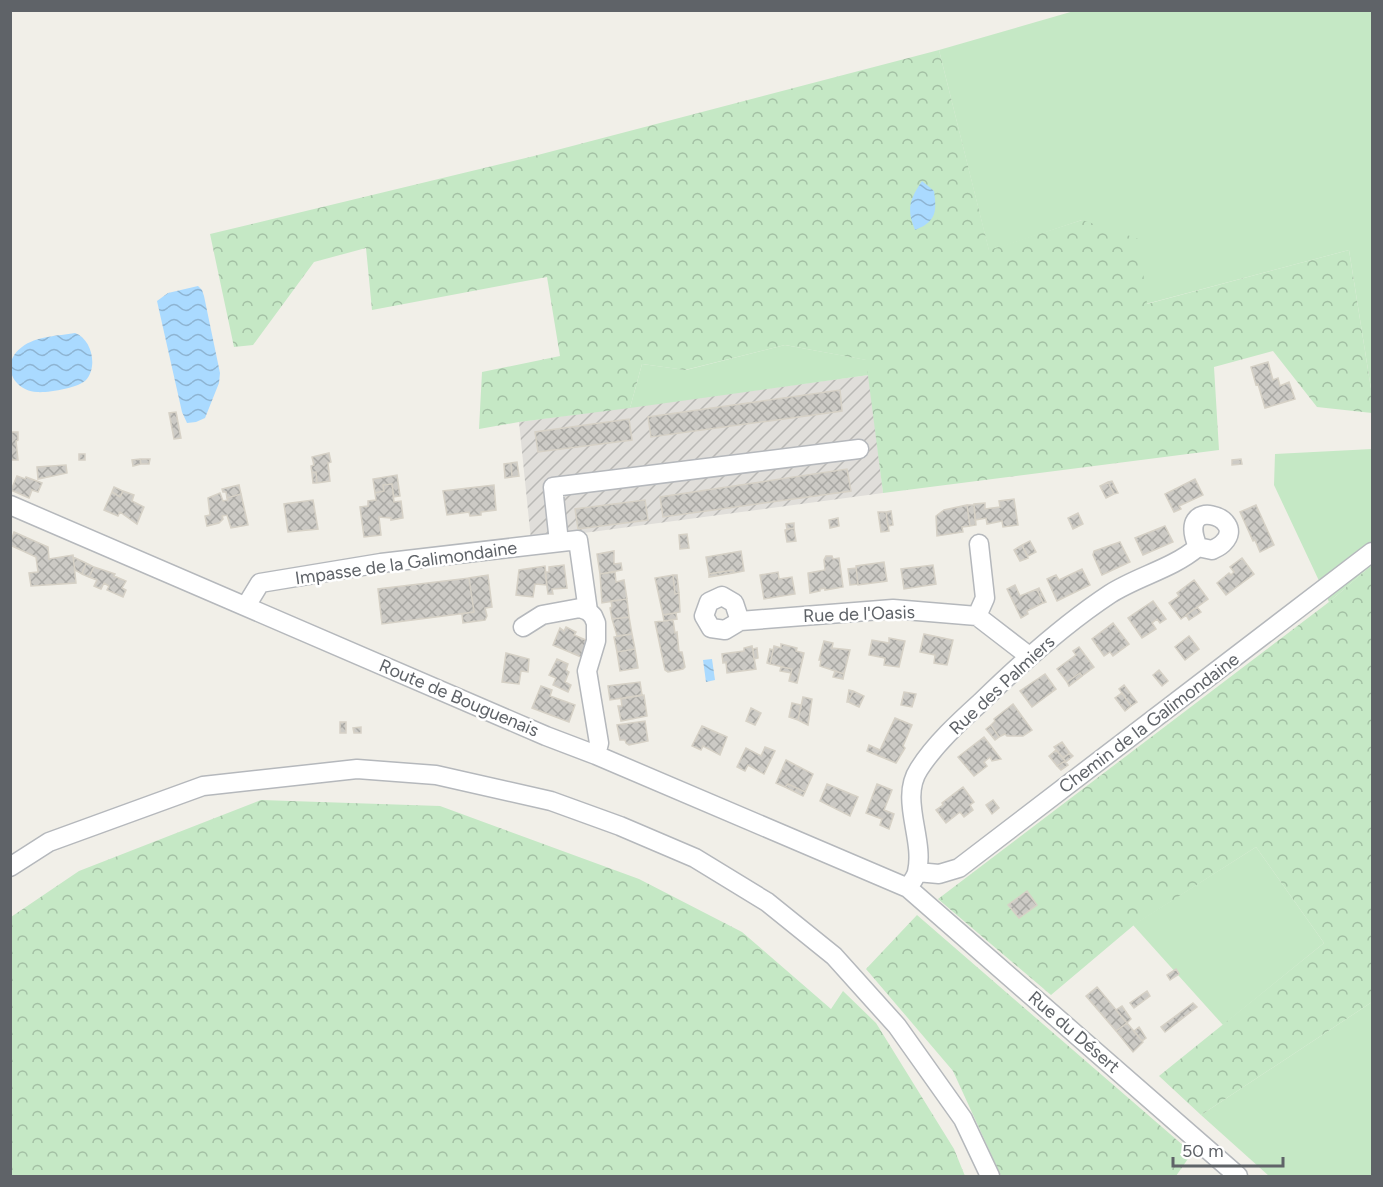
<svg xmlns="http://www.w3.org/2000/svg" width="1383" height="1187" viewBox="0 0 1383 1187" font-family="Figtree,sans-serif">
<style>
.industrial{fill:url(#industrial-furrows)}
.green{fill:#c5e8c5}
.forest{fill:url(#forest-crowns)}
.water{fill:url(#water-waves)}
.building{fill:url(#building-cross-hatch);stroke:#d6d1c6;stroke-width:1.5}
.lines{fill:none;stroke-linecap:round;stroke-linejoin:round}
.minor-casing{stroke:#b5b8bc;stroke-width:21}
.minor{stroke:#fff;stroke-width:18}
.labels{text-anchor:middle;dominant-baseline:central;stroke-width:5;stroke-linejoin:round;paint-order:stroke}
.street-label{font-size:18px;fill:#5f6368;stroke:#fff}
</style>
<defs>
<pattern id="industrial-furrows" width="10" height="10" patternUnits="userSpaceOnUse" patternTransform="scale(1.5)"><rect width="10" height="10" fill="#e0deda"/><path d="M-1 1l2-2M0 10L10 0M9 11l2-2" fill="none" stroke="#b9b8b5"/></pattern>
<pattern id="forest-crowns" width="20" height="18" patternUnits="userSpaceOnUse" patternTransform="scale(1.5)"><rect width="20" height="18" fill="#c5e8c5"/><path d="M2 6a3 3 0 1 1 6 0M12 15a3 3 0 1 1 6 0" fill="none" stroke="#a3c0a4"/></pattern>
<pattern id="water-waves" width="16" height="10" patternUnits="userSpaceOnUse" patternTransform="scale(1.5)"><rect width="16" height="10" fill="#aadaff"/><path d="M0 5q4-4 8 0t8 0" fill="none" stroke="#8eb4d2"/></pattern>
<pattern id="building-cross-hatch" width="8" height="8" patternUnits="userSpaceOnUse" patternTransform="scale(1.5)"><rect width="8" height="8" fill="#cccac5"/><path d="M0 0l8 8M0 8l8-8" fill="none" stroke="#a9a8a4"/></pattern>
</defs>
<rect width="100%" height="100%" fill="#f1efe8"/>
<path class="industrial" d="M869,375l14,118 -352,47 -12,-118z"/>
<path class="green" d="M1074,11h298v384l-23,-145 -203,54 -64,-84 -93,31 -50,-201z
M785,345l82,15 2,15 -239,33 12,-44 44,6z
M1372,449v116l-43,37 -55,-117 1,-31z
M1256,847l68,96 -101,82 -90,-100z
M1372,1002v174h-103l-68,-61z"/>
<path class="forest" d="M939,50l50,200 93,-30 57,19 8,65 202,-54 23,145v18l-55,-6 -44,-56 -59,16 5,83 -336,43 -17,-133 -81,-15 -100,25 -43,-6 -12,44 -111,14 -40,7 3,-57 78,-16 -13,-79 -175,33 -6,-62 -52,14 -61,83 -19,2 -24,-113 324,-78z
M1372,565v437l-171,113 -42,-39 165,-133 -68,-96 -122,78 -83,70 -113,-96 391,-297z
M261,800l179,6 199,73 103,53 89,77 12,-18 33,32 78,126 11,27h-954v-259l68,-46z
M917,915l275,238 -16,23h-175l-48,-105 -87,-102z"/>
<path class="water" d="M922,181l12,10c3,21 2,31 -19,39 -9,-21 -5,-31 7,-49z
M198,286l4,4 2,6 16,77 -1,10 -14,35 -9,4 -9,1 -5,-11 -25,-111 11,-8z
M75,333c17,6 23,34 11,47 -7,8 -39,13 -49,12 -25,-2 -37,-29 -15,-45 14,-11 36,-11 53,-14z
M712,659l3,21 -9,2 -3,-22z"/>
<path class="building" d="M1268,362l5,18 5,-2 2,8 9,-4 6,17 -30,9 -7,-24 -2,1 -5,-18z
M840,390l2,21 -191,26 -3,-20z
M176,412l5,26 -7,1 -5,-26z
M629,419l3,21 -94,12 -3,-20z
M10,432h8v8l-2,1 2,19h-8z
M329,453l2,9 -3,1 2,18 -13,2 -1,-11 -4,1 -1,-7 3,-1 -2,-8z
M79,454h6v6h-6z
M140,459h10l-1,5h-8z
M140,459l1,5 -8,2 -1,-6z
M1241,459l1,5 -10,1v-5z
M517,462l2,14 -7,1 -1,-14z
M511,463l1,14 -7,1 -1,-14z
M66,465l1,8 -29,6 -1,-12z
M847,469l4,22 -188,26 -3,-20z
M316,472l1,11h-4l-1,-10z
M397,475l3,21 -6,1 -2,-13 -9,1 1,6 -9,2 -2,-14z
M17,476l8,3 1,-2 16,6 -4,9 -6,-2 -3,8 -18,-8z
M1195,479l8,16 -24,11 2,3 -7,3 -9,-18z
M1112,481l6,12 -4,1 -6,-12z
M1108,482l6,12 -8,4 -6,-12z
M392,484l2,18 7,-1 2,17 -12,2v-2l-12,-1 2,18 -17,2 -4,-30 8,-1v-5l8,-1 -1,-7 9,-2 -1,-6z
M239,485l2,9 -14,4 -1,-6h-3l-1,-3z
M494,485l2,25 -15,2v3l-11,1 -1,-4 -22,3 -4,-24z
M114,487l9,4 -3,6 -8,-5z
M123,491l11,4 -2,6 12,6 -7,17 -17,-12 -2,4 -14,-6 8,-18 8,5z
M220,493l3,8 5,-1 -1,-2 14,-4 7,31 -17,3 -4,-13 -5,1 1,3 -4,4 -12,3 -2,-10 5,-1 -2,-17z
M1014,499l4,26 -15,2 -1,-6 -15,3 -1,-6 -11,2 -1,-16 11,-1v6l15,-2 -1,-6z
M313,500l5,29 -30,3 -4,-28z
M645,500l3,20 -70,9 -3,-20z
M967,505h7l2,20 -6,1z
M967,505l3,21 -8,1 1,5 -26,4 -1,-20 8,-6z
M1256,505l18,40 -14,7 -5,-12 -2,1 -13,-29z
M891,511l2,14 -5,1 -2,-14z
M878,512h8l3,19 -8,1z
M1078,513l5,11 -10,5 -5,-11z
M838,518l1,8 -9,2 -1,-8z
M794,523v5l-7,1 -1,-5z
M1165,526l8,16 -30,13 -8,-17z
M794,528l2,13 -9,1 -2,-12z
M14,532l34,15 1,12 24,-4 3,28 -45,3 -2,-13 9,-1 -2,-15 -26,-12z
M687,534l2,14 -9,1 -1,-14z
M1030,541l6,11 -8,4 -6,-11z
M1120,542l10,20 -28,13 -9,-20 1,-4z
M1022,545l6,13 -8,3 -6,-11z
M614,551v13l7,-1 1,7 -22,4 -3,-20z
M741,551l3,20 -10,2 -1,-3 -24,4 -3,-17z
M826,556h6l1,3 6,-1 4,29 -18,3v-2l-5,1v2l-10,2 -2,-20 17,-3 -1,-10z
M73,557l13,6 -4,11 -7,-4z
M1242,558l12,16 -28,21 -9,-12 12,-10 2,2 3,-3 -4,-5z
M884,562l3,19 -29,4 -2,-19z
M86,563l8,4 -5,10 -7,-3z
M564,565l3,23 -15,1 1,5h-5l-3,-22h4v-5z
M933,565l3,19 -32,5 -3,-20z
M545,566l2,19 -12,-1 -2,13 -17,-2 3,-25z
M94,567l21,7 -1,2 12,5 -4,7 4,2 -3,7 -16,-7 2,-4 -5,-3 -3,6 -7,-3 3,-6 -8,-3z
M856,568l2,16 -8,1 -2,-16z
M1082,569l8,16 -33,16 -10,-22 9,-4 3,5z
M733,570l1,3 -25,4v-3z
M615,572l1,10 8,-2 3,19 -25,4 -2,-29z
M778,572l1,7 13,-2 3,17 -31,5 -4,-24z
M488,575l4,32 -7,1 2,8 -2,4 -22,3 -1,-9 12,-2 -5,-34z
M673,575h4l2,18 -4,1z
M673,575l2,19 4,-1 1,19 -17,3 -8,-37z
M469,578l5,34 -92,12 -4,-35z
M1194,580l14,19 -27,20 -12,-16 10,-7 -2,-3z
M1015,585l5,11 17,-7 6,14 -16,8 1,3 -7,4 -14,-29z
M1039,588l7,14 -3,1 -6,-14z
M627,599l2,18 -17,2 -2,-11 2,-1 -1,-6z
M1153,601l13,18 -6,4 -3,-4 -5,4 4,6 -14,9 -14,-20z
M1197,607l4,5 -12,8 -3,-5z
M676,613l1,6 -13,2 -1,-6z
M629,617l3,17 -15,2 -5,-17z
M673,620l2,13 2,-1 2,20h3l3,15 -2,2 -15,3 -3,-2 -10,-48z
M1113,623l16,21 -16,12 -3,-4 -6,4 -12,-17z
M566,627l10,5 -2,3 14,6 -7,16 -28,-12 7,-17 4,3z
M632,634l3,15 -18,3 -3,-15z
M924,634l29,6 -6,25 -13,-2 1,-8 -15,-3z
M1189,636l10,13 -14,11 -10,-13z
M889,638l16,3 -6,26 -15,-2 1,-7 -16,-3 3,-15 17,3z
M824,641l9,2 -1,5 18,2 -6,24 -24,-8 1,-6h-2z
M781,644l16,4 -1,3 8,2 -7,30 -8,-2 3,-12 -22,-5 4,-18 7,2z
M752,646l4,23 -29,4 -1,-11 -3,1 -1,-9 22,-3v-3z
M1079,647l15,20 -12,9 -2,-3 -13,9 -10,-13 19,-14 -3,-4z
M757,648l1,10 -4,1 -1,-10z
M635,649l3,19 -18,3 -3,-19z
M770,649l3,1 -3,14 -3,-1z
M506,653l23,6 -1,13 -7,-1 -2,13 -17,-2z
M557,659l11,5 -2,6 3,2 -4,10 6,3 -3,7 -15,-7 3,-7 -7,-3z
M781,667l11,2 -1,4 -11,-2z
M1159,670l9,11 -6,5 -9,-11z
M835,671l9,3 -1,5 -10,-2z
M1080,673l2,3 -13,10 -2,-4z
M1045,674l11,15 -24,18 -12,-16z
M640,682l2,13 -32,5 -2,-14z
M1124,685l13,17 -6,4 -12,-17z
M541,686l11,4 -2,6 25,9 -6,17 -37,-14z
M849,690l4,1 -5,11h-1z
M853,691l11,5 -5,11 -11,-5z
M904,692l12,2 -4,13 -11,-2z
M1122,693l9,13 -6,5 -10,-13z
M644,695l3,21 -26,5 -3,-15h4l-1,-7z
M803,697l9,2 -4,26 -10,-5z
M792,703l9,2 -3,15 -9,-3z
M1013,704l19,26 -9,6h-16l-2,-2 -6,3 -8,-12 4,-4 -1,-2z
M751,708l10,5 -6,12 -9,-4z
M895,718l17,7 -9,21 2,2 -9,15 -29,-12 2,-6 11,5z
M645,721l3,20 -19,4 -3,-2 -1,-3h-5l-3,-15z
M340,722h6v11h-6z
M991,725l8,12 -4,3 -9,-11z
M702,726l25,11 -7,18 -17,-9 -2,4 -9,-4z
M361,727v6h-7l-1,-5z
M984,737l17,22 -9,2 -2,-4 -6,5 3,4 -13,10 -16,-19z
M1062,742l8,11 -7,5 -9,-11z
M765,747l10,4 -11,23 -16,-9 -3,6 -8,-4 9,-19 15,8z
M1056,750l9,11 -8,5 -8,-10z
M1070,753l3,3 -7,6 -3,-4z
M786,760l27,14 -8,18 -17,-8 -3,3 -9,-4z
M1065,761l3,4 -7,5 -4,-4z
M788,784l17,8 -2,4 -18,-9z
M827,784l31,13 -8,19 -30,-15z
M877,784l15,6 -8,20 10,4 -5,15 -9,-4 2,-6 -16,-6z
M963,787l11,15 -4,3 3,5 -9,7 -4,-5 -14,11 -10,-13 7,-5 -1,-2z
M993,800l6,8 -7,6 -6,-9z
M1027,891l10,14 -18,13 -11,-13z
M1176,969l3,5 -9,6 -3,-5z
M1097,987l30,36 -11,8 -30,-35z
M1147,991l3,5 -16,12 -4,-5z
M1193,1003l4,4 -32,25 -4,-5z
M1122,1006l9,13 -4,4 -11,-13z
M1127,1023l16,19 -10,10 -17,-21z
M1139,1027l7,11 -4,3 -8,-10z"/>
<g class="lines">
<g class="minor-casing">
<path id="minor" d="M10,505l536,231 50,19 312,133 330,288
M559,542l-6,-55 306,-38
M246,606l14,-23 121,-20 197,-23 10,71
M977,616l8,-18 -6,-54
M740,621l-6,-18 -12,-7 -13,6 -5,14 7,12 14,2 15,-9 153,-12 84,7 52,40
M523,627l19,-12 38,-7 8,3 5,5 3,7v18l-9,30 12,72 -3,12
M10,867l39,-25 154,-56 154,-17 79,6 115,26 69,25 75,32 72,44 67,54 63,70 66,93 27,57
M917,872l22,2 20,-6 413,-316
M908,888c3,-5 8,-11 9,-16 8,-33 -18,-73 2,-103 16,-25 40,-47 62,-67 40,-39 82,-77 129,-108 28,-18 62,-25 88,-47l14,3c4,-2 9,-4 12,-8 24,-25 -49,-48 -26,5"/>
</g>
<use href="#minor" class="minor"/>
</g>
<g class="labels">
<g class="street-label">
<text transform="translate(406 563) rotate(-8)">Impasse de la Galimondaine</text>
<text transform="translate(859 614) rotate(-2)">Rue de l'Oasis</text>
<text transform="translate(1002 685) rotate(-43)">Rue des Palmiers</text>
<text transform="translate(459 698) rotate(23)">Route de Bouguenais</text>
<text transform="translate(1149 723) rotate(-37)">Chemin de la Galimondaine</text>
<text transform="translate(1074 1032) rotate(41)">Rue du Désert</text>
</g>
</g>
<rect width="1383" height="1187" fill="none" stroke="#5f6368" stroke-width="24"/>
<path d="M1173 1157v9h110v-9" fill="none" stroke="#5f6368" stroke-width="3"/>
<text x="1182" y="1157" font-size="18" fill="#5f6368" stroke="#ffffff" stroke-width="4.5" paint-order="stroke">50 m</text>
</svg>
